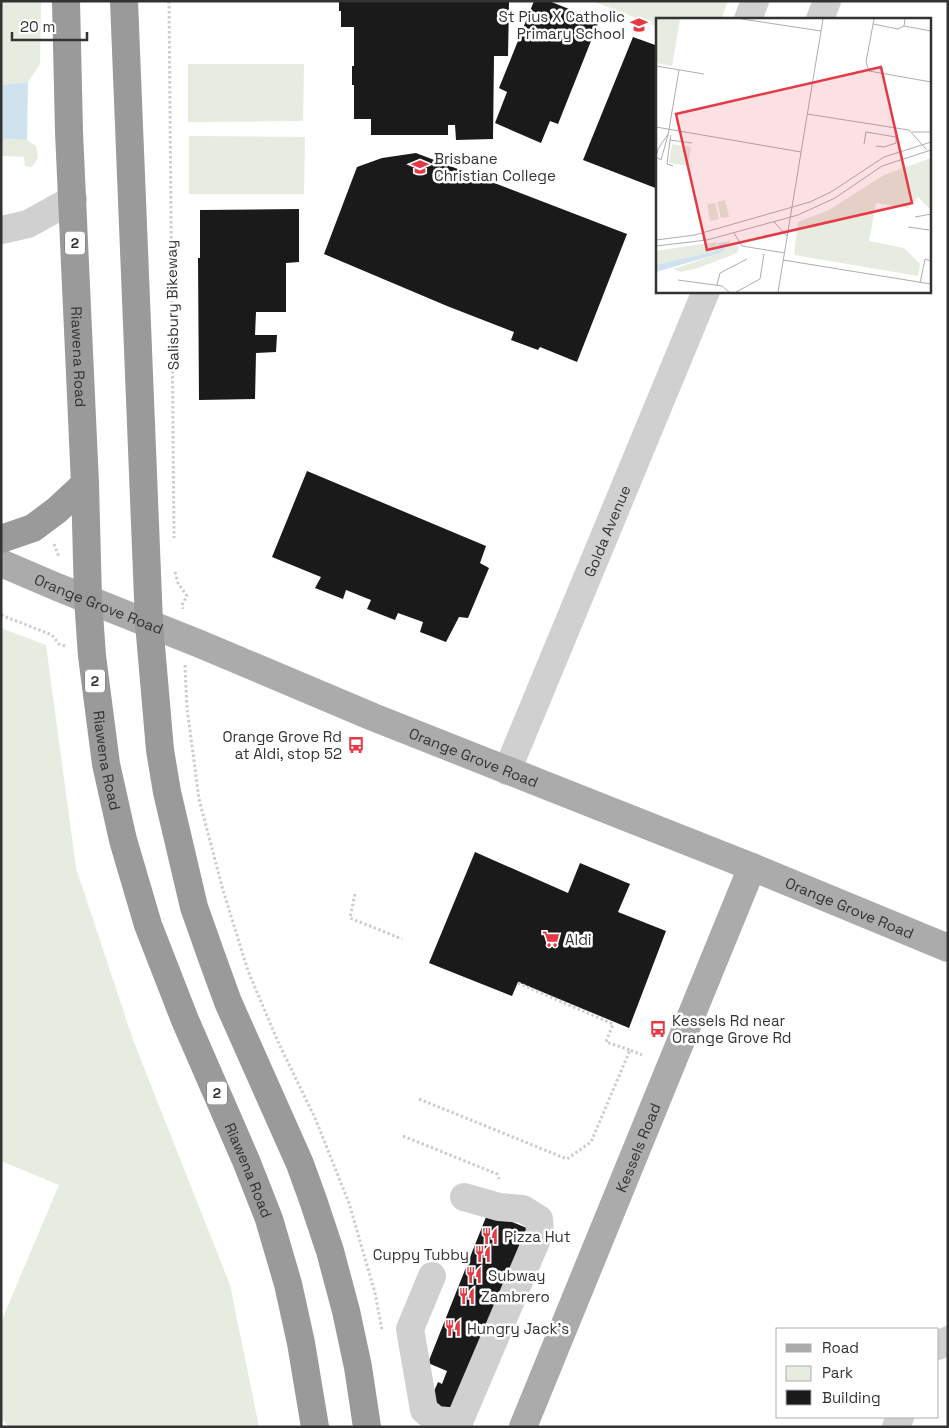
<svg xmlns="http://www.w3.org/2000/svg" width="949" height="1428" viewBox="0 0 949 1428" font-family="'Space Grotesk',sans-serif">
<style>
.green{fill:#e6ecdf}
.water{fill:#cfe2ee}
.building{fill:#1a1a1a}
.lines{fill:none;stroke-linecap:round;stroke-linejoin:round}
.path{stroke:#cdcdcd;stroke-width:3;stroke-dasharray:2.5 2.5;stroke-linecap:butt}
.minor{stroke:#d0d0d0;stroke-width:28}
.major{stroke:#ababab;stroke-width:28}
.highway{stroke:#9a9a9a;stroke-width:28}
.labels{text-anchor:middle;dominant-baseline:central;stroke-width:5;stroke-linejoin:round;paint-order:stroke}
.shield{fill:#fff;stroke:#707070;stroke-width:1}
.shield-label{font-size:14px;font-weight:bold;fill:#333}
.poi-label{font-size:15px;fill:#333;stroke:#fff;text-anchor:start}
.street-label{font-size:15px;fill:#333;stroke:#fff}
.inset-road{fill:none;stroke:#adadad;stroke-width:1}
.view{fill:#e63946;fill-opacity:0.15;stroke:#e63946;stroke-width:2.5}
.inset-edge{fill:none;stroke:#333;stroke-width:2.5}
</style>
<rect width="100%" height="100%" fill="#fff"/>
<path class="green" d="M1,1h40l-1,63 -12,18 -27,3z
M593,1h135l-7,18h-63v8z
M188,64h116l-1,57 -115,1z
M189,136l116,1 -1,57h-115z
M1,137l26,3 9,6 2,12 -6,9 -7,-1 -1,-9 -23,-1z
M1,628l45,17 30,223 57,172 97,245 29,142h-249l-9,-8v-97l58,-137 -58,-24z"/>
<path class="water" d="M28,82l-1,58 -25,-2 -1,-53z"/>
<path class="building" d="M339,1h165v1h5l-1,54h-14l-1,83 -37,1 -1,-15h-7v10h-77v-16h-17v-34h-2v-19h2v-39h-13v-16h-2z
M534,1h15l50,20 -41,103 -8,-3 -9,22 -46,-20 12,-31 -8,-4z
M633,37l25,9v143l-75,-29z
M416,153l211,81 -50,128 -37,-15 -2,3 -27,-10 3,-8 -67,-26 -123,-52 33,-87 25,-9z
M299,209v53l-13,1v49h-30l-1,23h22l-1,17 -20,1 -1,46 -56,1 -1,-142h2v-48z
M307,471l179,75 -6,17 9,5 -21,50 -9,-1 -13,25 -26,-10 3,-10 -25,-9 -3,7 -28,-11 4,-9 -25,-10 -3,9 -28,-11 6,-11 -49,-20z
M475,852l93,41 12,-30 50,21 -12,28 48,19 -37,97 -111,-46 -6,14 -83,-33z
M488,1212l46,19 -80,185 -26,-11 10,-23 4,2 5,-13 -19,-8z"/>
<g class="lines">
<path class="path" d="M169,1l5,537
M54,544l5,13
M175,572l3,11 9,13 -5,9 1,4
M1,615l51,20 7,9 6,2
M185,665l2,43 12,91 24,91 25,81 31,73 36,74 34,85 26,90 7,37
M355,894l-5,24 52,21
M518,983l95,41 -7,18 24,8
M419,1099l148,60 24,-17 39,-92 12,5
M403,1136l94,38 2,5"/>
<g class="minor">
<path d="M748,19l7,-18"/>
<path d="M820,19l7,-18"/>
<path d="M1,230l27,-6 45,-25"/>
<path id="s1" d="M507,771l199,-480"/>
<path d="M432,1276l-22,53 14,81 12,10 23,2 81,-190 -1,-13 -16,-10 -24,-2 -35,-10"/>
<path d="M938,1346l10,-6"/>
<path d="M896,1427l4,-10"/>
</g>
<g class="major">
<path id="s2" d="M1,563l56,24 143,57 173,73 379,150 196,81"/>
<path id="s3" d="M523,1427l229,-560"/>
</g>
<g class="highway">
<path id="s4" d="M66,1l3,131 16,352 3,115 4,57 14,108 17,76 25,85 37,95 62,143 22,56 19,65 13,59 14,84"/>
<path d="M124,1l25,622 11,127 7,42 27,115 18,51 16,44 72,162 13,36 17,51 16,60 12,56 9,60"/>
<path d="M1,539l32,-11 24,-18 28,-26"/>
</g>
</g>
<defs>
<g id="school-bare" transform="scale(1.35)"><path d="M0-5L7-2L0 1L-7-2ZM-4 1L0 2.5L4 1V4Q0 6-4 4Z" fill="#e63946" stroke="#fff" stroke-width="2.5" paint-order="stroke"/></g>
<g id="bus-bare" transform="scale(1.35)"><path d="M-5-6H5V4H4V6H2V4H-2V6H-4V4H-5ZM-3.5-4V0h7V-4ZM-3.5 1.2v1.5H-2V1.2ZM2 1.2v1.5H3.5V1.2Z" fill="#e63946" stroke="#fff" stroke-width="2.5" paint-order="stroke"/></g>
<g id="supermarket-bare" transform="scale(1.35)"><path d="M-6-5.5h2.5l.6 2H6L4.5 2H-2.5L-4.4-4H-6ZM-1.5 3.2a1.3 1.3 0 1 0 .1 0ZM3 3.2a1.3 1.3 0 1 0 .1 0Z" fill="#e63946" stroke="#fff" stroke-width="2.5" paint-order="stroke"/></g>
<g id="restaurant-bare" transform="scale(1.35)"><path d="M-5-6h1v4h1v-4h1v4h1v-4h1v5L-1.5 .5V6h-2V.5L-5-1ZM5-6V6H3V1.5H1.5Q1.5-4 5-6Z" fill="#e63946" stroke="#fff" stroke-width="2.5" paint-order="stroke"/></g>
</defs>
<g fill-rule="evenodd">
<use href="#school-bare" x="639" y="25"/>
<use href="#school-bare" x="420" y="167"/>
<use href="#bus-bare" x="356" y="745"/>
<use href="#supermarket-bare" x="551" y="939"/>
<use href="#bus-bare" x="658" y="1029"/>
<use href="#restaurant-bare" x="490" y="1236"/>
<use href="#restaurant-bare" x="483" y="1254"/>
<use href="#restaurant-bare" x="474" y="1275"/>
<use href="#restaurant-bare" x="467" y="1296"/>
<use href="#restaurant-bare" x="453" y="1328"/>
</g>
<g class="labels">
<g class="shield">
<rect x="65" y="231.5" width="20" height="23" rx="4"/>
<rect x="85" y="669.5" width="20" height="23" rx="4"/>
<rect x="207" y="1081.5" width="20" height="23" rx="4"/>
</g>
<g class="shield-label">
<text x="75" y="243">2</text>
<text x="95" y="681">2</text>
<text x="217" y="1093">2</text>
</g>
<g class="poi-label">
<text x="625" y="16" text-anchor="end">St Pius X Catholic<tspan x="625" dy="17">Primary School</tspan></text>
<text x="434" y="158">Brisbane<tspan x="434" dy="17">Christian College</tspan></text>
<text x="342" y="736" text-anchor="end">Orange Grove Rd<tspan x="342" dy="17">at Aldi, stop 52</tspan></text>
<text x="565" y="939">Aldi</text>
<text x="672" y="1020">Kessels Rd near<tspan x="672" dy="17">Orange Grove Rd</tspan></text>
<text x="504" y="1236">Pizza Hut</text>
<text x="469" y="1254" text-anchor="end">Cuppy Tubby</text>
<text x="488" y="1275">Subway</text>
<text x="481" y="1296">Zambrero</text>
<text x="467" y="1328">Hungry Jack's</text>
</g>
<g class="street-label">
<text transform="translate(172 305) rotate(-91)">Salisbury Bikeway</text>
<text stroke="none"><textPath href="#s4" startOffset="356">Riawena Road</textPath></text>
<text stroke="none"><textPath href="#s1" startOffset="260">Golda Avenue</textPath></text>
<text stroke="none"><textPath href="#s2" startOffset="106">Orange Grove Road</textPath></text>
<text stroke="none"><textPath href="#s2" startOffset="511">Orange Grove Road</textPath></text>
<text stroke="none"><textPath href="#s4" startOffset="761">Riawena Road</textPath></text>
<text stroke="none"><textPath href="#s2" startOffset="916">Orange Grove Road</textPath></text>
<text stroke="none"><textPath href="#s3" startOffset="302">Kessels Road</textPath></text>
<text stroke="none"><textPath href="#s4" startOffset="1196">Riawena Road</textPath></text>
</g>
</g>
<g transform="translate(656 18)">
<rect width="275" height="275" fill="#fff"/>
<path d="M0,1h24l-8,47 -16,-3zM16,126l19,3 -3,19 -19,-3zM275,140v52l-13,-13 -10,11 -32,-5 -7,38 35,7 16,16 -2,12 -124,-21 4,-33 31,-12 55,-35zM69,182l4,17 -8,1 -4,-16zM59,185l4,16 -9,2 -3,-17zM73,221l1,6 9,2 -2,6 -39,15 -17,4 -8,-3 45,-15zM59,224l5,6 -5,3 -59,14v-14z" fill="#e6ecdf"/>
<path d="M71,224l-2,7 -7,5 -62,18v-7l59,-14 5,-3 -2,-5z" fill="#cfe2ee"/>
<path class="inset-road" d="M86,1l79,12M218,1l-8,43 3,9 62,11M249,1l-1,7 27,5M217,6l25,5 6,-3M0,48l48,8M151,96l102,16 18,20M0,109l145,25M256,114h19M12,116l-10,15 -2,8 5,3 7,-25 11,-65M15,117l-1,5 22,3M14,122l-3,24 6,2M208,126l2,-12 30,5v6l-12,4 -8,-1M259,199l16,-3M118,204l13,14M252,209l21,3M78,215l8,13 43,7M0,222l39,-5 115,-33 21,-10 53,-35 47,-15M0,228l51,-6 91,-25 37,-17 47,-32 49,-16M127,242l148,24M22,262l44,6 7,6M264,265l5,-24 6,2M61,267l3,-12 27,-14M80,274l24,-13 4,-25M122,274l45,-273"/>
<path class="view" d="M225,49l31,136 -205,47 -31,-136z"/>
<rect width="275" height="275" class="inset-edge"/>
</g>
<rect width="949" height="1428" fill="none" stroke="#333333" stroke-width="5"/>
<rect x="776" y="1328" width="162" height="90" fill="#ffffff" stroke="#adadad"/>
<rect x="786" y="1344" width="25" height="8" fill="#ababab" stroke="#adadad"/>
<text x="822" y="1353" font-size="15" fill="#333333">Road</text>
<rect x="786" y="1366" width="25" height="15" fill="#e6ecdf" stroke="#adadad"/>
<text x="822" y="1378" font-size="15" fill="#333333">Park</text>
<rect x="786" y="1390" width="25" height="15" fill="#1a1a1a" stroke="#adadad"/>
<text x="822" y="1403" font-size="15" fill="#333333">Building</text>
<path d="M12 32v8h75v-8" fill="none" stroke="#333333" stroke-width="2.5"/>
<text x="20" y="32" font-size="15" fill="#333333" stroke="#ffffff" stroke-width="4" paint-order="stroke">20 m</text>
</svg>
